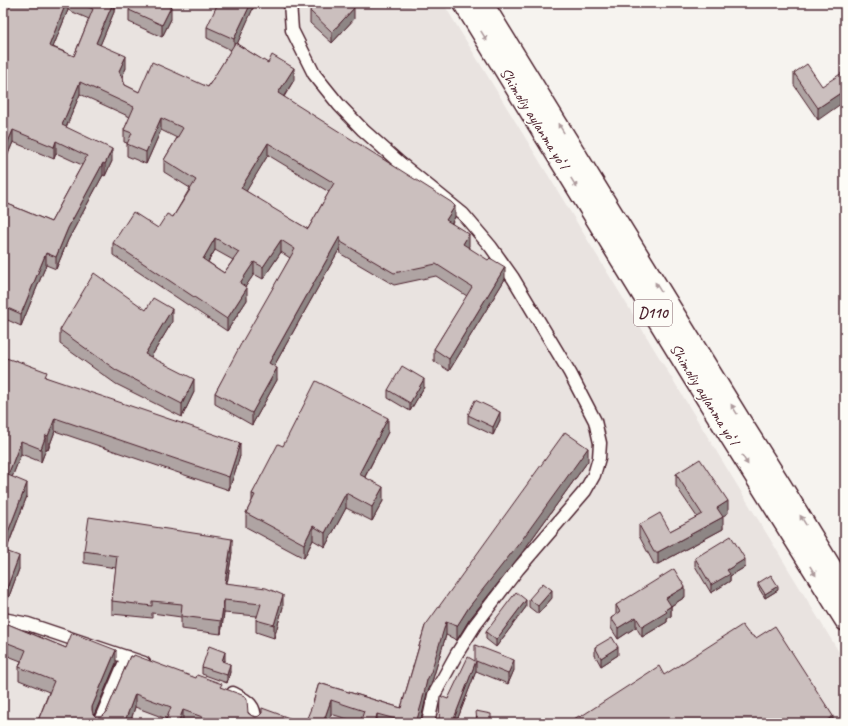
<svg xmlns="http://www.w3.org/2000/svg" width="848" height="726" viewBox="0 0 848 726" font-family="Caveat,sans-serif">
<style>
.built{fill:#e9e3e0}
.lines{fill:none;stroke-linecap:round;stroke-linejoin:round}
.street-casing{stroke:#4a1f2b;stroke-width:15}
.primary-casing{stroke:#4a1f2b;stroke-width:22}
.street{stroke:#fdfcf7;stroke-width:12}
.primary{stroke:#fdfcf7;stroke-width:19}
.wall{fill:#afa4a3;stroke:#4a1f2b;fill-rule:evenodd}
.shaded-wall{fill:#8e8685;stroke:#4a1f2b}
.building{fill:#cbbfbe;stroke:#4a1f2b;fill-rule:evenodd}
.oneway{fill:#ac999b}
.labels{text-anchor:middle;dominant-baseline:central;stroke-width:3.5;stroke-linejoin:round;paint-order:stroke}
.shield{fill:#fdfcf7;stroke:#806168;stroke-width:1}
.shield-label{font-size:15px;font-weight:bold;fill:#4a1f2b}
.street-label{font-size:16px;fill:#4a1f2b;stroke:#fdfcf7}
</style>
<rect width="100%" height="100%" fill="#f6f3ef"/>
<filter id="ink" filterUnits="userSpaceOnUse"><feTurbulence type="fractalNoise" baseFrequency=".025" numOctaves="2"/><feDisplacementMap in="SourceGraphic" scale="8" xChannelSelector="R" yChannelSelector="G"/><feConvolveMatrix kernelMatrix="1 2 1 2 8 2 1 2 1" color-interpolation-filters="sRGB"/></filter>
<g filter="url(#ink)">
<path class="built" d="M3,3h440l402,659v61h-842z"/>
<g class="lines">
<g class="street-casing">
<path id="street" d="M290,3l2,27 22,44 25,31 24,25 37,33 63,51 28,33 22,31 57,95 25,48 5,22 -1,15 -5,17 -9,16 -67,78 -43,56 -19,30 -22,40 -6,28
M3,619l25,5 116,39
M233,693c15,8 23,12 22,30
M99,723l28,-66"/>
</g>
<g class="primary-casing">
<path id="primary" d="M463,3l230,375 152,243
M483,3l258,418 41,65 63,103"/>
</g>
<use href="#street" class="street"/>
<use href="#primary" class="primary"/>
</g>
<path class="wall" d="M10,3h104v9l-14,33 26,23 -4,9 3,8 14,7 69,-5 23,-37 -24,-12v-11l48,-24 -18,41 57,36 -10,17 171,120 -3,6 17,23 -1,1 37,32 -56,92 -15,-10v-12l33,-53 -31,-20 -42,9 -53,-31 -1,-6 -66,118 3,14 -25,45 -37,-21v-11l75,-135 -9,-6 -18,27 -9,-5 -9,13 2,13 -20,31 -114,-76v-12l45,-15 15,-11 17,-29 -26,-16v-12l13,-22 -16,-8 -15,34 -19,-8v-13l-3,-1v-12l6,-13 -50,-23 -14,33 46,34 -7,15 -2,-1 -35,65 -12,29 -10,-4 -25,61 -18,-8v-116l48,20 31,-57 -26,-12 -2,6 -41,-17 -10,24v-154l3,1zM68,10l21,9 -15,37 -21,-9zM268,155l61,37 -21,37 -37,-21 -25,-17zM215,250l18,10 -9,13 -16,-11z
M366,3h45v2l-43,1z
M129,10l42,9 -9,18 -33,-15z
M310,11l44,8 -22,24 -22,-20z
M794,73l28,13 -4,34 -24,-35z
M146,310l26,12 -21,35 43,35 -12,25 -66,-33 -56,-40v-14z
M3,357l44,21 193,78 -11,34 -174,-59 -7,19 -2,-1 -5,13 -20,-8 -9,23 15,19 -21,55 13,18 -15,41 -1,-1z
M424,387l-14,24 -22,-13v-8z
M468,415l32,5 -7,15 -25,-12z
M388,432l-23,45 18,24 -11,20 -26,-13 -21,39 -12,-7 -9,18 -58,-31v-14l6,-12v-7l31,-48z
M588,461l-67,93 -52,66 -12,20 -11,-5 -15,50 -4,8 -7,30h-60l-29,-9 -19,-8 7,-23 82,25 24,-82z
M676,474l52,39 -6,3 1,13 -65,35h-4l-15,-28v-11l31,6 27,-14 -21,-31z
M84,551l148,1 -5,32 56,23 -9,31 -18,-6v-12l1,-4 -33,-3 -3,21 -40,-5v-12l-29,-4v5l-40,-4v-13l4,-33 -32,-5z
M695,558l50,9 -15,9v5l-19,12 -16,-27z
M758,583l20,7 -13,8 -7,-11z
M685,597l-14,9v10l-4,3v3l-25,15 -6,-10 -18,12 -7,-11v-10l5,-3v-10z
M552,598l-14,16 -9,-7v-8z
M526,607l-30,40 -10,-8v-7z
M3,622l63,26 50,15 -22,52 2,2h4l3,-1 3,-3 24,-57 92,32 30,28 51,7h-138l2,-4 -32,-12 -5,16h-93l12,-31 -30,-12v-13l2,-6 -18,-7z
M595,647l23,8 -17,11 -6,-11z
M225,660v2l5,10 -3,11 -25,-9v-7z
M475,660l39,10 -6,14 -32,-13 -20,52h-17l9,-24z"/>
<path class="shaded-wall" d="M66,3h2v7l-19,47v-11z
M113,3h1v9l-18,43v-12z
M251,3h4v1l-21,47v-12z
M171,7v12l-9,18v-12z
M354,8v11l-22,24v-11z
M126,56v12l-7,15v-12z
M294,68v12l-16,25v-12z
M80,82v12l-18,43v-12z
M845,90v11l-27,19v-12z
M161,118v12l-15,34v-12z
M13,130v12l-10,24v-12z
M56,141v12l-2,6v-12z
M268,143v12l-27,45v-12z
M112,149v12l-7,15v-12z
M103,163v12l-35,65 -12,29v-12l12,-29z
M455,206v11l-9,15v-12z
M469,234v12l-6,10v-12z
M340,236v12l-71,127v-12z
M215,238v12l-12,20v-11z
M281,240v12l-18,27v-12z
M46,253v12l-25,61v-12z
M254,262v12l-14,21v-12z
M505,267v12l-56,92v-12z
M247,288v12l-20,31v-12z
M172,309v13l-27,45v-13z
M277,368v12l-25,45v-12z
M194,379v13l-12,25v-13z
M424,379v8l-14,24v-8z
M500,412v8l-7,15v-8z
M55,418v13l-7,19v-14z
M388,418v14l-29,56v-14z
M46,435v14l-5,13v-13z
M21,441v13l-13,34v-13z
M240,443v13l-11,34v-13z
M588,448v13l-67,93 -52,66 -12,20v-14l12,-19z
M27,483v13l-24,62v-13z
M383,487v14l-11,20v-14z
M346,493v15l-21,39v-14z
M728,501v12l-11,7v-12z
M723,517v12l-65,35v-12z
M313,526v14l-9,18v-14z
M232,539v13l-7,44v-13z
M19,556v13l-15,41v-14z
M745,559v8l-15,9v5l-19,12v-8l16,-15z
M778,586v4l-13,8v-4z
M685,587v10l-19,12v-11z
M552,590v8l-14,16v-8z
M283,595v12l-9,31v-13z
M224,600v13l-3,21v-13z
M526,600v7l-30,40v-7z
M671,606v10l-4,3v3l-25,15v-10z
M636,617v10l-18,12v-11z
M446,622v13l-15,50 -4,8 -5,22 -2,8h-4l11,-43z
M618,647v8l-17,11v-8z
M116,650v13l-24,57v-13z
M225,652v8l-3,9v-8z
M514,660v10l-6,14v-10z
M476,661v10l-20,52h-2l1,-7z
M230,664v8l-3,11v-8z
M135,694v13l-5,16 -5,-2z
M331,700v14l-4,9h-4z
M183,710v13h-5z
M377,714v9h-2z
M833,716v7h-10z"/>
<path class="building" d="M10,3h56l-17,43 25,10 19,-47 -14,-6h34l-17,40 30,13 -7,15 6,14 14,7 13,-30 56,25 27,-44 33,20 4,-8 22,13 -16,25 173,109 4,4 -9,14 23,14 -6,10 25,16 2,-2 15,9 -56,92 -15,-10 38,-62 -36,-23 -42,9 -53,-31 -1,-6 -71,127 8,5 -25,45 -37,-20 27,-51 53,-93 -14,-9 -18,27 -9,-5 -14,21 7,5 -20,31 -114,-76 20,-31 25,16 9,-14 6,3 23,-37 -32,-20 19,-32 -22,-10 -15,34 -19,-8 5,-11 -8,-3 10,-23 -54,-25 -18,43 50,24 -7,15 -2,-1 -35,65 -12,29 -10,-4 -25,61 -18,-8v-104l48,20 36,-66 -31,-15 -2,6 -41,-17 -10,24v-142l3,1zM268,143l66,40 -26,46 -37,-22v-1l-30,-18zM215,238l24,14 -15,21 -21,-14z
M132,3h30l9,4 -9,18 -33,-15z
M218,3h33l-17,36 -27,-12z
M312,3h37l5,5 -22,24 -22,-21z
M807,64l15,22 23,-15v19l-27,18 -24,-35z
M94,273l52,37 7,-12 19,11 -27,45 49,25 -12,25 -66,-34 -56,-40z
M3,357l12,4v-1l32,12 -2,5 195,66 -11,34 -174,-59 -7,18 -2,-1 -5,14 -20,-8 -13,34 19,8 -24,62z
M402,366l22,13 -14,24 -22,-13z
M316,381l72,37 -29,56 24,13 -11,20 -26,-14 -21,40 -12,-7 -9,18 -58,-31 9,-18 -3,-1 26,-50 5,2z
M475,400l25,12 -7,15 -25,-12z
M565,432l23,16 -67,93 -52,66 -12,19 -11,-4 -15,50 -4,8 -5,22 -6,21h-18l1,-3 -22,-6 -2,9h-15l4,-12 -33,-11 -8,23h-18l7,-17 7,-23 82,25 24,-82z
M700,459l28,42 -11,7 6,9 -65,35h-4l-15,-27 21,-12 10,18 32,-17 -26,-40z
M89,517l143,22 -7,44 41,5 17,7 -9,30 -18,-5 5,-16 -37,-4 -3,21 -40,-5 1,-12 -30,-3v5l-40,-5 5,-45 -33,-5z
M731,536l14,23 -18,11 3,4 -19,11 -16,-27z
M3,550l16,6 -15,40h-1z
M674,569l11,18 -19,11 5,8 -6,4 2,2 -25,15 -6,-10 -18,11 -7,-10 9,-6 -4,-7z
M771,575l7,11 -13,8 -7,-11z
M543,583l9,7 -14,16 -9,-7z
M516,592l10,8 -30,40 -10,-8z
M3,622l63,26 6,-15 44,17 -24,57v3l1,4 3,3h4l3,-1 3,-3 24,-57 3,1 1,-2 62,23 1,-3 25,9 -2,3 25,9 2,4 1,13 4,3 4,1 3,-1 3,-3v-5l41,15h-84l-36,-13 -5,13h-13l6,-16 -36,-13 -10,27 4,2h-92l17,-42 -35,-14 7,-17 -23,-9z
M742,625l6,8 8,5 19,-12 58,90 -10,7h-256l12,-7 1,1 79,-51 5,9z
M612,637l6,10 -17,11 -6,-11z
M475,645l39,15 -6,14 -32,-13 -21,55 -1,7h-15l1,-27 8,3 20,-42 7,4z
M209,646l16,6 -3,9 8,3 -3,11 -25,-8z
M476,711l15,3v9h-14z"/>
<defs><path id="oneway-solid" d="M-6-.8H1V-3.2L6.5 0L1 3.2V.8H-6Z"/></defs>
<g class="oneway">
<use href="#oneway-solid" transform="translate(484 36) rotate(58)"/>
<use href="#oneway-solid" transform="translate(561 128) rotate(-122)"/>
<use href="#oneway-solid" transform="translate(574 183) rotate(58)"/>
<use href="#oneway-solid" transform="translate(658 287) rotate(-122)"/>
<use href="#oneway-solid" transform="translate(734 409) rotate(-122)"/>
<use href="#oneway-solid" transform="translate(745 460) rotate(58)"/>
<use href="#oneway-solid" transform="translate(803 520) rotate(-122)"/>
<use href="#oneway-solid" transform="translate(813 571) rotate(58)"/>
</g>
</g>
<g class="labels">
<rect class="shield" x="634" y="300" width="38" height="26" rx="3"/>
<g class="shield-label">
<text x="653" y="313">D110</text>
</g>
<g class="street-label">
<text transform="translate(534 118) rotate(58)">Shimoliy aylanma yoʻl</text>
<text transform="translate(704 394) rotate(58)">Shimoliy aylanma yoʻl</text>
</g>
</g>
<rect width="848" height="726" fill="none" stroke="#fdfcf7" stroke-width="16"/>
<rect x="8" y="8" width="832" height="710" fill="none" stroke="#4a1f2b" stroke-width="1.5" filter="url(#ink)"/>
</svg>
